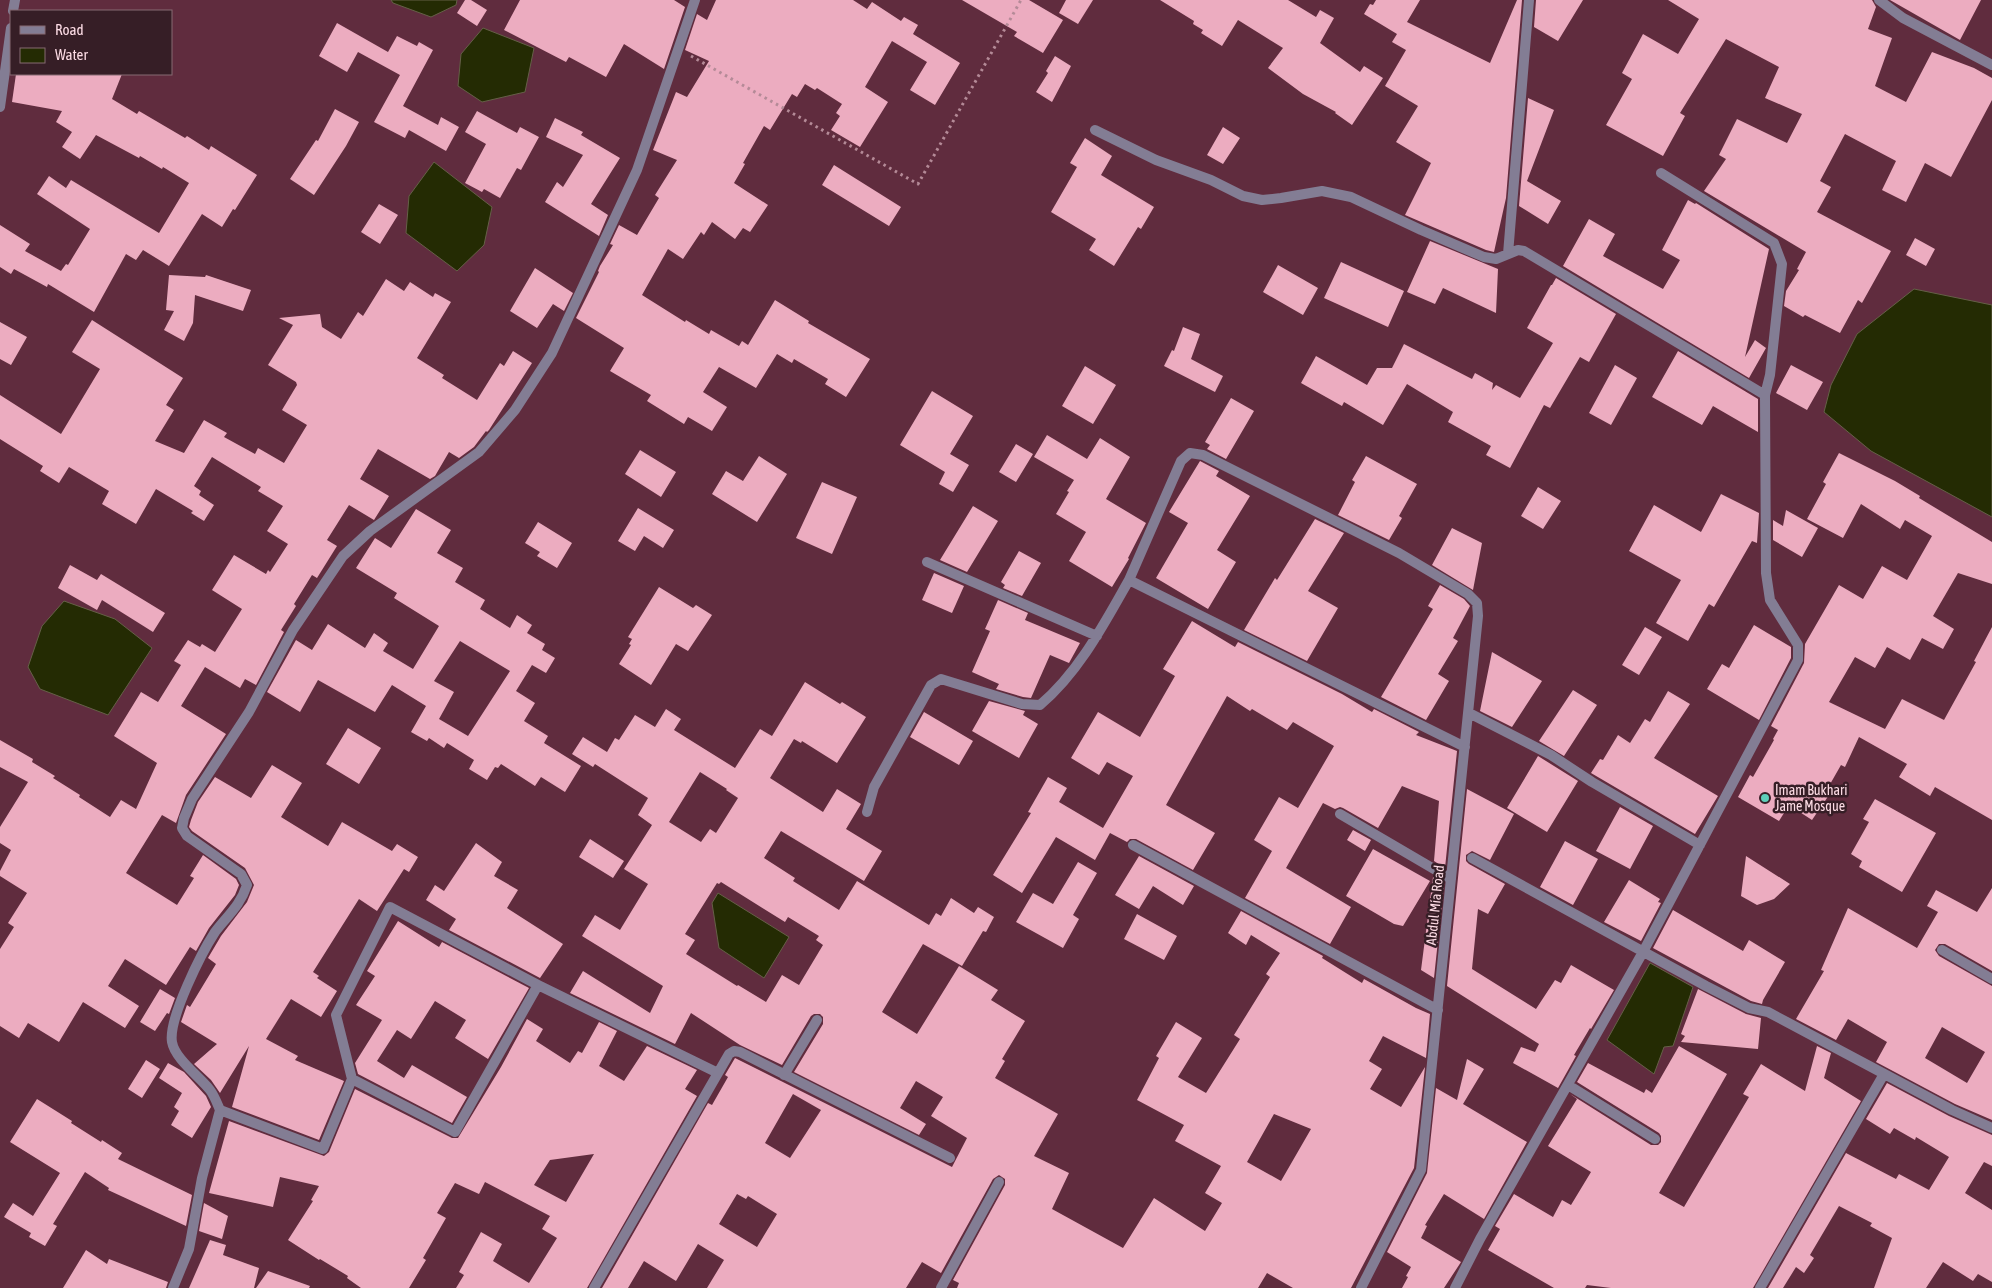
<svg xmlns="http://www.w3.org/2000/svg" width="1992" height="1288" viewBox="0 0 1992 1288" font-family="'Asap Condensed',sans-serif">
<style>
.water{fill:#242b03;stroke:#656047}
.building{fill:#ecacc0;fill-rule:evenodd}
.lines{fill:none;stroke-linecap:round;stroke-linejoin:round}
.path{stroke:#b48a97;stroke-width:3;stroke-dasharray:2.5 4;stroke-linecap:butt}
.minor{stroke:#837d94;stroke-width:10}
.poi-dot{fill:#5dceb9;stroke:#361e26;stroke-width:2}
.labels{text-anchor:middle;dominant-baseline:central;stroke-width:5;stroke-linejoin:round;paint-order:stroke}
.poi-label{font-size:14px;fill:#fddce5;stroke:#361e26;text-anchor:start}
.street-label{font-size:14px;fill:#fddce5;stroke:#361e26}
</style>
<rect width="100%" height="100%" fill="#602c3e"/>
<path class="water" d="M391,0h66l-1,5 -25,12 -38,-14z
M483,28l51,20 -9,44 -43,10 -24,-16 3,-32z
M434,162l58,45 -8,38 -27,26 -51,-38 3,-37z
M1914,289l78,16v212l-121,-66 -47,-39 7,-27 26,-51z
M64,601l51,18 37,29 -44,67 -68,-26 -12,-22 14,-41z
M718,893l71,44 -25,41 -45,-30 -7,-45z
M1650,963l43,24 -20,59 -9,1 -10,27 -47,-34z"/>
<path class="building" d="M465,0h6l16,10 -10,16 -20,-13z
M520,0h154l11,7 -21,62 -40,-25 -18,33 -37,-20 -3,5 -62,-32z
M716,0h137l14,9 5,-7 29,19 3,-4 14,8 -5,9 47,29 -25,42 -25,-15 17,-28 -35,-21 -27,46 23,15 -28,45 -29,-17 9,-14 -4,-3 6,-9 -25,-16 -2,2 -10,-6 -8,13 -5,-3 -22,36 -6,-4 -21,37 2,1 -11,19 34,22 -18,27 -7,-4 -8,11 -23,-17 -8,13 -3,-3 -18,27 -15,-10 -26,46 43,27 1,-2 23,14 2,-4 28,16 3,-5 6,4 27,-45 34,21 -1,2 62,36 -24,38 -21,-13 3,-5 -34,-20 -2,4 -15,-9 -21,34 -37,-21 -16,25 24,15 -15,24 -24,-14 -4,7 -37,-23 4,-6 -41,-24 14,-23 -48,-30 23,-46 -1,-1 2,-5 13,-21 -3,-1 9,-19 18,10 22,-37 -4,-3 22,-35 -24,-10 23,-58 11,5 22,-36 -24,-11 12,-36 10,6z
M962,0h67l34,20 -20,33 -29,-17 3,-4z
M1066,0h27l-15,24 -19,-11z
M1160,0h128l28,17 4,-7 14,8 -14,25 40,29 4,-6 19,12 -31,47 -17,-12 1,-1 -33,-18 -35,-26 15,-20 -45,-28 -16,26 -21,-13 2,-3 -10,-6 1,-3z
M1376,0h44l-13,22 83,41 27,-63h5l-16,198 -12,54 -8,-2 -81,-35 26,-52 -35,-21 22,-36 -33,-20 21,-36 -14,-8 5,-8 -33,-20 6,-10 3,1z
M1536,0h47l-25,41 -24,-14z
M1668,0h204l4,7 -8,22 24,9 -17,48 31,16 26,-50 42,16 18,10v22l-41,77 -26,-14 -19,39 -24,-12 14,-29 -51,-27 -25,47 11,6 -14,25 74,39 -29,52 -4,-3 -18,33 -35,-18 -2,2 -19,-11 2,-15 13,-21 -2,-1 9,-17 -102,-61 22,-32 -7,-4 18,-36 50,24 15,-29 -37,-16 14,-31 -53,-28 -46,74 5,3 -22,40 -57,-31 26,-46 -10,-6 21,-39 35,20 21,-35z
M1890,0h91l-21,40z
M337,23l51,29 9,-16 20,10 2,-4 14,8 -30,56 35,19 3,-8 18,10 -13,24 -37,-21 -4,8 -31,-16 26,-47 -42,-23 -11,20 -28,-16z
M1055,56l16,10 -19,36 -16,-10 12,-19 -2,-2z
M16,74h106l-10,25 25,15 2,-3 46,27 2,-2 22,14 2,-4 46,29 -22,35 -2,-1 -11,18 -20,-13 -33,52 -26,-16 -7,10 -10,-6 -32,58 -46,-28 -1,3 -33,-18 -3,5 -11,-7v-42l30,19 -5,7 36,20 5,-7 2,1 22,-36 -53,-35 12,-18 17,12 5,-8 88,53 30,-50 -26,-16 -1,2 -22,-13 -1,2 -43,-23 -16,24 -18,-12 10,-15 -16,-10 6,-11 -50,-9z
M1528,98l26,12 -27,71 34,20 -13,23 -29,-18z
M335,109l24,13 -13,24 -32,49 -24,-16 26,-39 2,1z
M477,111l40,22 3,-6 19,10 -18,33 -4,-2 -17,30 -16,-9 -2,3 -17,-9 21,-39 -21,-12z
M555,118l28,14 -2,3 39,23 -29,46 17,11 -9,21 -54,-34 12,-20 6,5 20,-32 -37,-18z
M1223,127l17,11 -17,26 -16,-9z
M1085,138l27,18 -11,19 53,32 -13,22 -3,-2 -24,39 -25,-16 7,-11 -45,-27 26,-45 -7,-4z
M834,165l67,42 -12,19 -67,-41z
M1688,200l7,4 1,-1 73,46 -24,108 10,-17 11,8 -17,30 -186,-112 26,-47 26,15 -12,22 60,33 17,-29 -18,-10z
M379,204l19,11 -18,29 -19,-12z
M1915,238l20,11 -9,17 -20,-11z
M1430,241l68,28 -2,44 -53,-25 -8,16 -28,-12z
M1341,262l63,29 -16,36 -64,-29z
M1278,265l40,23 -15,27 -40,-23z
M535,268l38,25 -9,18 -11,-7 -16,24 -27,-17z
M169,275l36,2 1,-2 45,15 -8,21 -48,-16 -2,28 -9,18 -20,-11 10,-19 -8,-1z
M1556,278l60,36 -27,48 -9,-5 -30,51 -6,-3 -34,63 -24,-13 5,-9 -43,-24 5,-10 -46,-28 -24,41 -39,-23 -2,4 -41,-23 15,-27 51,29 10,-17h15l12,-24 68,35 3,-6 18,10 -1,7 4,-5 24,13 33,-55 -26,-15 24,-43h1z
M386,279l18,12 6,-9 23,15 2,-4 16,9 -34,56 27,17 -2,3 35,22 23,-37 4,3 9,-15 19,12 -43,67 -2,2 -1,-1 -12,16 -15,11 -10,-6 -14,24 -5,3 -52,-30 -18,30 29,17 -15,24 -25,-15 -22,35 10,6 -20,32 -5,-3 -18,29 2,2 -15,24 3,2 -28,53 -11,-6 -5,9 -35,-21 -24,39 45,28 -40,61 -10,28 -14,-8 -36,58 51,32 17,-27 -4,-2 13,-21 33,24 3,6 -4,10 -26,33 -13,23 -6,-4 -24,38 -41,-26 -17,27 31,20 -14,22 -42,-26 -24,40 -31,-19 -9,15 -19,-12v-77l14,-22 -6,-4 19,-30 -27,-17v-5l11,-21 -11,-7v-16l28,-45 -28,-15v-27l33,19 -1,3 23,14 -2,2 27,17 -1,2 31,20 11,-17 15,9 21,-46 -43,-27 27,-44 17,10 23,-37 -7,-4 14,-21 12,7 2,-3 13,8 27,-43 -30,-19 22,-35 32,19 2,-4 2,2 18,-28 -21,-13 16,-25 -25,-15 3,-4 -49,-30 -18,29 7,5 -2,4 15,10 -10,16 -13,-8 2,-2 -37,-22 -20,35 -34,-20 7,-13 -40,-24 -10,16 -19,-12 3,-5 -43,-27v-44l61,39 39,-65 -28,-17 20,-32 91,58 -17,27 8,5 -19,31 29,12 20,-33 23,13 -3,4 31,17 3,-6 26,15 23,-38 -25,-15 15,-25 -1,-3 -28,-17 25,-40 -14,-7 41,-4 2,13 19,12 17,-27 5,4z
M0,322l27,15 -16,28 -11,-6z
M1183,327l17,7 -9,25 32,17 -8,16 -51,-26 8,-16 2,1z
M1678,351l80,48v33l-45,-26 -11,19 -50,-28z
M1615,365l22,13 -26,47 -22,-12z
M1791,365l32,17 -16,28 -31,-17z
M1085,366l31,19 -23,39 -31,-18z
M932,391l41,25 -23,38 19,11 -16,27 -14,-8 6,-12 -45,-27z
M1231,398l23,13 -28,48 -19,-10 3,-4 -5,-3z
M1047,435l40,24 13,-21 30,19 -24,42 40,24 -18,35 1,1 -17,28 -43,-26 17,-29 -30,-18 13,-22 -2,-1 7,-11 -40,-23z
M1016,444l17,10 -17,28 -17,-10z
M640,450l36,22 -15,25 -36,-23z
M1839,453l56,28 25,15 -1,2 73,44v42l-34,-11 -25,43 21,13 -11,20 -21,-11 -12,22 -23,-13 -12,21 -20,-11 -26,45 56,27 17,-30 42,21 32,-58 -2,-1 18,-34v193l-57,-33 -5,9 -31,-19 8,-13 -48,-27 -14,30 -4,-2 -16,28 4,2 -17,25 -23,-15 -10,16 -41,-24 12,-22 3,2 21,-37 -1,-1 5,-9 -7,-4 33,-63 1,-19 34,-59 24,14 19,-33 25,14 25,-44 -27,-16 -5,9 -39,-25 -18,34 -36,-19 19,-35 -3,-2z
M759,456l28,18 -30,48 -45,-28 14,-23 17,10z
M1366,456l51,28 -18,32 3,2 -13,22 -51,-25 17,-33 -3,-2z
M1200,461l19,10 -3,5 34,20 -33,54 19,12 -28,47 -52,-31 32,-55 -19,-11z
M822,482l35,15 -25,57 -36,-16z
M1538,487l23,14 -18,28 -22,-13z
M1721,494l38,19 -2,30 -5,-2 -38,66 -5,-3 -21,37 -32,-18 25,-43 -52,-29 25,-46 47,27z
M973,506l25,15 -31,51 -27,-12z
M638,508l36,22 -11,18 -19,-12 -9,15 -17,-10z
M416,509l35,21 -14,23 26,15 -8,14 30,18 -5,9 30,19 7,-13 15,10 -5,8 18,11 -3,6 13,8 -9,15 -14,-8 -16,26 19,12 -11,18 24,15 -4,7 37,23 -16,26 -24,-15 -6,9 -34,-22 -3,4 -3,-1 -8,13 -18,-11 5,-9 -27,-17 -3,5 -15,-10 -2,3 -16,-9 15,-26 -34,-21 -17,27 -57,-32 -18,32 -33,-20 29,-52 16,10 16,-26 37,24 9,-15 14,10 -5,8 30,18 26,-43 -45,-28 3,-5 -41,-25 19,-30 16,10zM460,641l50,30 -42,65 -29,-17 15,-27 -20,-11z
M1786,510l32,18 -16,29 -29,-17v-20l10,6z
M1315,519l29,14 -36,58 30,17 -31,53 -63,-31 31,-52 2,2z
M538,522l34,21 -15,25 -20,-12 3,-4 -15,-9z
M1452,528l30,15 -9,47 -41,-25z
M1019,551l22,12 -19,33 -19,-8 2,-3 -4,-3z
M70,565l27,15 4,-6 64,39 -12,19 -51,-32 -5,10 -39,-22z
M934,573l30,13 -12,27 -30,-13z
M1440,585l24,14 6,7 -17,32 5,3 -20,33 11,7 -23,39 -45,-23 52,-88 -5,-3z
M659,587l34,21 3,-3 16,10 -24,36 -12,-7 -25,41 -32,-21 12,-19 -2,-1 3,-5 -4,-2z
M998,600l30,13 -3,7 55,23 -11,20 -19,-8 -19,43 -8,-1 -27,-8 3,-5 -27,-12 18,-41 -5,-2z
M1192,621l43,26 3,-5 104,52 30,18 2,-3 45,23 -3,3 41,16 -12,117 -11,-7 5,-60 -37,-15 -24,42 -35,-20 -3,-1 -5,2 -12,-6 -37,65 65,39 -21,37 -85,-46 27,-47 -18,-11 25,-43 19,11 36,-62 -41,-24 -6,8 -35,-21 -2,2 -23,-15 -61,109 49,28 -22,37 -57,-31h-6l-3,3 -17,-9 -15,27 -39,-23 -34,56 -29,-18 38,-62 -3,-1 20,-35 19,11 -8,14 44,26 30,-52 -26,-14 -8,13 -28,-17 27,-46 42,25 35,-61 -12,-7z
M1754,625l37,22v11l-32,62 -52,-31 15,-25 7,4z
M1645,627l17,10 -23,38 -17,-10z
M1492,652l50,29 -30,46 -32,-16z
M805,682l35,22 2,-2 24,15 -29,46 -35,-22 -1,2 -7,-4 -24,39 53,34 14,-23 24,15 -15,25 36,22 -18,30 -83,-50 -17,27 31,20 -2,3 46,29 18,-29 72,44 7,-12 5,3 10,-18 23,15 4,-6 16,10 -8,15 -3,-1 -21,35 -39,-22 -41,68 35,22 42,-68 39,24 -7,10 34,21 -23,38 3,2 -10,17 63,36 -24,42 35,17 -17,36 71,39 31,-50 51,33 17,-28 -17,-10 16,-27 -46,-25 9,-16 -47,-25 22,-42 -3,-2 20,-34 26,16 -24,39 28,16 34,-54 -6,-4 36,-58 -4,-3 14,-21 -29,-18 -5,10 -18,-12 13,-22 82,45 -1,2 40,25 2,-4 52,29 14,6 -4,44 -43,-22 -14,25 13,8 -12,20 31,18 24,-40 -11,101 -63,120h-58l-26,-15 -9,15h-301l2,-5 -6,-3 52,-95v-6l-6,-4 -6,4 -52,94 -19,-11 -16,26h-199l17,-28 -26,-16 -22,37 -32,-20 -16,27h-26l106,-185 4,2 16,-28 -3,-2 10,-17 217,109 15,-29 -36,-22 12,-19 -27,-16 -16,27 26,16 -7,11 -125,-63 29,-48v-7l-3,-3h-6l-3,2 -29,49 -42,-20 -49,-32 -16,31 -105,-51 13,-22 67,42 13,-27 -81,-50 13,-21 25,15 28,-46 -24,-15 28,-44 -14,-10 10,-17 -53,-34 -2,3 -21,-13 11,-17 24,15 8,-14 4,2 16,-25 20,12 11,-18 15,10 -7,11 61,38 25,-39 12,7zM700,772l27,17 -1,1 12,8 -22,35 -6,-4 -9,13 -32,-20zM721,882l64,40 3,-5 31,19 -3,4 7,5 -24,40 -17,-10 -16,27 -28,-17 -1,1 -51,-32 9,-14 -10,-6 32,-51 2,1zM793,1094l28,16 -31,48 -25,-15zM1274,1114l37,15 -30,52 -34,-19zM737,1194l9,5 2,-3 29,18 -20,33 -38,-23z
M1573,690l24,15 -33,51 -25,-15z
M1668,691l22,13 -36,54 64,38 -23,38 -104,-61 9,-14 3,1 15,-25 12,8 15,-24 5,3z
M989,701l36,10 -2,4 15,9 -19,34 -47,-27z
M924,712l49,29 -14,24 -49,-28z
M348,728l33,20 -22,36 -33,-20z
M1538,756l40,25 -31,51 -40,-24z
M272,765l30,18 -21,34 47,29 14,-24 50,29 5,-7 21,13 -9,15 -5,-3 -27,42 -18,-12 -46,73 6,4 -2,2 20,13 -16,26 -30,-18 -25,40 32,17 -3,4 49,21 -25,59 -87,-33 17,-61 -29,47 -9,-13 -17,-16 23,-20 -36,-22 6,-17 3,2 26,-43 -8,-6 13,-22 26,-34 7,-17 -9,-17 -53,-37 -3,-4 2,-7 7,-18 17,-25 36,21z
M1467,789l47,25 -24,46 -18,-9 -6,4v6l3,3 36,20 -17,30 -10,-5 -6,60 64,40 19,-29 6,3 10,-18 43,25 -23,39 -1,-1 -16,27 2,1 -18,32 -45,-25 8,-16 14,5 4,-8 -92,-58z
M1875,799l61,34 -34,59 -43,-25 3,-6 -11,-7 18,-32 -6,-3z
M1620,807l33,19 -23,43 -34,-18z
M1353,830l18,10 -6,11 -18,-11z
M590,839l34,22 -11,17 -34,-21z
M1565,841l33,18 -25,46 -33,-18z
M476,843l26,19 -8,14 24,14 -11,18 56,36 -23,34 -91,-48 7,-11 -30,-19 9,-15 9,6z
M1373,849l57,32 -27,45 -9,-2 -48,-28z
M1139,856l55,30 -11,19 -30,-19 -14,23 -24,-14z
M1746,856l44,28 -16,15 -17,6 -16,-9z
M1078,862l19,11 -24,42 6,4 -16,29 -47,-26 17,-29 20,11z
M1433,877l11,6 -10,95 -13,-8z
M1629,880l31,19 -2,3 3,1 -20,38 -37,-19z
M1992,888v83l-47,-27h-6l-4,6 4,6 53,30v134l-37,-16 -79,-42 11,-20 -39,-23 -12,21 -40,-21 28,-48 -3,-1 27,-62 69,40 21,-36 -11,-6 9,-16 41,22zM1942,1027l43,25 -18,31 -42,-25z
M1673,910l70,41 6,-11 36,22 -22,38 -1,4 -11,-3 -98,-53z
M1137,914l40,22 -13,24 -40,-21z
M398,921l41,26 3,-5 87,46 -41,71 -33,-21 11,-18 -31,-19 -24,38 -14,-9 -20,31 27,17 8,-13 55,32 -15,26 -94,-49 -3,-11 27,-43 -26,-15 19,-29 -8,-5z
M160,989l15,9 -6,16 -2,-1 -12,18 -15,-9z
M1698,989l48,25 15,4 -3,31 -77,-7 4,-6 -4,-2z
M527,1019l16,10 -7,12 34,22 8,-12 4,2 17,-31 18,9 -18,35 25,15 23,-35 50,24 -12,19 12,7 -110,192h-131l8,-13 -5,-3 22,-40 21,12 -9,17 36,22 28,-45 -15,-9 8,-13 -65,-34 -6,12 -24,-11 -18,30 9,5 -23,40 3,2 -17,28h-48l-14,-10 1,-2 -28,-17 -1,1 -31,-20 25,-39 -2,-1 8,-14 -39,-9 -7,30 -64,-14 20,-72 95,35 5,-4 26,-63 97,49h6l43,-71zM594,1154l-28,48 -32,-17 16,-25z
M1679,1046l48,28 -68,119 25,14 65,-110 -6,-3 18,-30 44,27 12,-45 14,7 -7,25 37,23 -108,187h-142l-24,-3 -2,3h-31l-66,-38 12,-21 -5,-3 19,-32 39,23 9,-17 9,5 20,-33 -43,-26 29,-47 -7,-5 81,51h7l3,-3v-6l-2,-3 -82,-51 11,-19 56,30 2,-4 6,4z
M1467,1059l17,10 -21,35 64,38 -43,77 -40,-25 -19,31 2,1 -6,12 40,24 -17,26h-42l6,-11 -2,-1 5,-9 -24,-15 40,-79 9,-85 21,12z
M146,1060l14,9 -18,29 -14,-9z
M168,1063l16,9 22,24 5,11 -19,31 -21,-13 8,-14 -5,-4 8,-14 -23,-15z
M1887,1083l62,33 43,19v31l-8,-4 -19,31 27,17v72l-14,-8 -5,7 -30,-19 -17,26h-52l18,-50 -22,-12 2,-3 -33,-17 -29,49 4,3 -10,15 -8,-6 -13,21h-15l78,-135 50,26 3,-5 30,16 20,-33 -33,-20 -1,3 -21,-12 -4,6 -24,-15z
M37,1099l35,22 -1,2 30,19 1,-2 20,13 -4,6 74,36 -6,31 -78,-36 1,-2 -24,-16 -32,52 4,2 -12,20 -16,-9 2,-4 -27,-16 9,-14 20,13 27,-43 -50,-31z
M204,1203l24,13 -6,23 -23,-8z
M210,1240l16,5 -3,10 36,13 -5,20h-65z
M86,1250l21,14 2,-5 59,23 -2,6h-103z
M268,1271l42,15 -1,2h-53z"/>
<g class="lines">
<path class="path" d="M691,56l227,128 103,-184"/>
<path class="minor" d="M1879,0l24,18 89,47
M13,11l2,-11
M0,107l11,-79
M1095,130l61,30 55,20 32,16 19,4 19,-2 41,-7 29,6 70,33 63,27 12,2 22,-9 6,1 241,144 1,178 4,27 28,45v15l-155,292 -163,287 -25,49
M1661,173l113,70 8,21 -12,111 -5,20
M1508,254l21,-254
M927,562l170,74
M1129,580l52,-119 9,-8 13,2 196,98 69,41 9,9 1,13 -57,554 -60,118
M1469,713l82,42 41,27 108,63
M867,812l7,-25 57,-102 10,-6 81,25 18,1c39,-33 64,-81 89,-125l336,167
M1340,814l111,65
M1133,845l305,165
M1472,858l234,128 43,22 19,4 184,98 40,18
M1942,950l50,29
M784,1075l33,-55
M352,1079l-16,-64 54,-108 148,78
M1568,1085l87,54
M220,1110l103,39 29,-70 103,53 83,-147 180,88
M173,1288l16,-39 13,-71 18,-68c-3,-7 -6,-15 -10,-20 -11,-14 -35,-31 -38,-48 -4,-23 30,-90 43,-110 13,-17 25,-26 32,-47l-6,-11 -54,-38 -5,-8 2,-10 8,-19 57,-87 44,-82 50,-74 27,-25 109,-79 36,-42 37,-57 85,-183 58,-170
M594,1288l135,-234 5,-3 6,1 210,106
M941,1288l58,-106
M1760,1288l124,-214"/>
</g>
<circle class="poi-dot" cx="1765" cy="798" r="5"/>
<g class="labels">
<g class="poi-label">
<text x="1775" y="790">Imam Bukhari<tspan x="1775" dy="16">Jame Mosque</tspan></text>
</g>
<g class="street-label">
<text transform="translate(1435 905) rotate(-84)">Abdul Mia Road</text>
</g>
</g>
<rect x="10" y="10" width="162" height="65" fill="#361e26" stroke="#866a72"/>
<rect x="20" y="26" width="25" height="8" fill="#837d94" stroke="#866a72"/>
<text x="55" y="35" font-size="15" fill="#fddce5">Road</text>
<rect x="20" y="48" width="25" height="15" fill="#242b03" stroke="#866a72"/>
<text x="55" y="60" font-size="15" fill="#fddce5">Water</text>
</svg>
